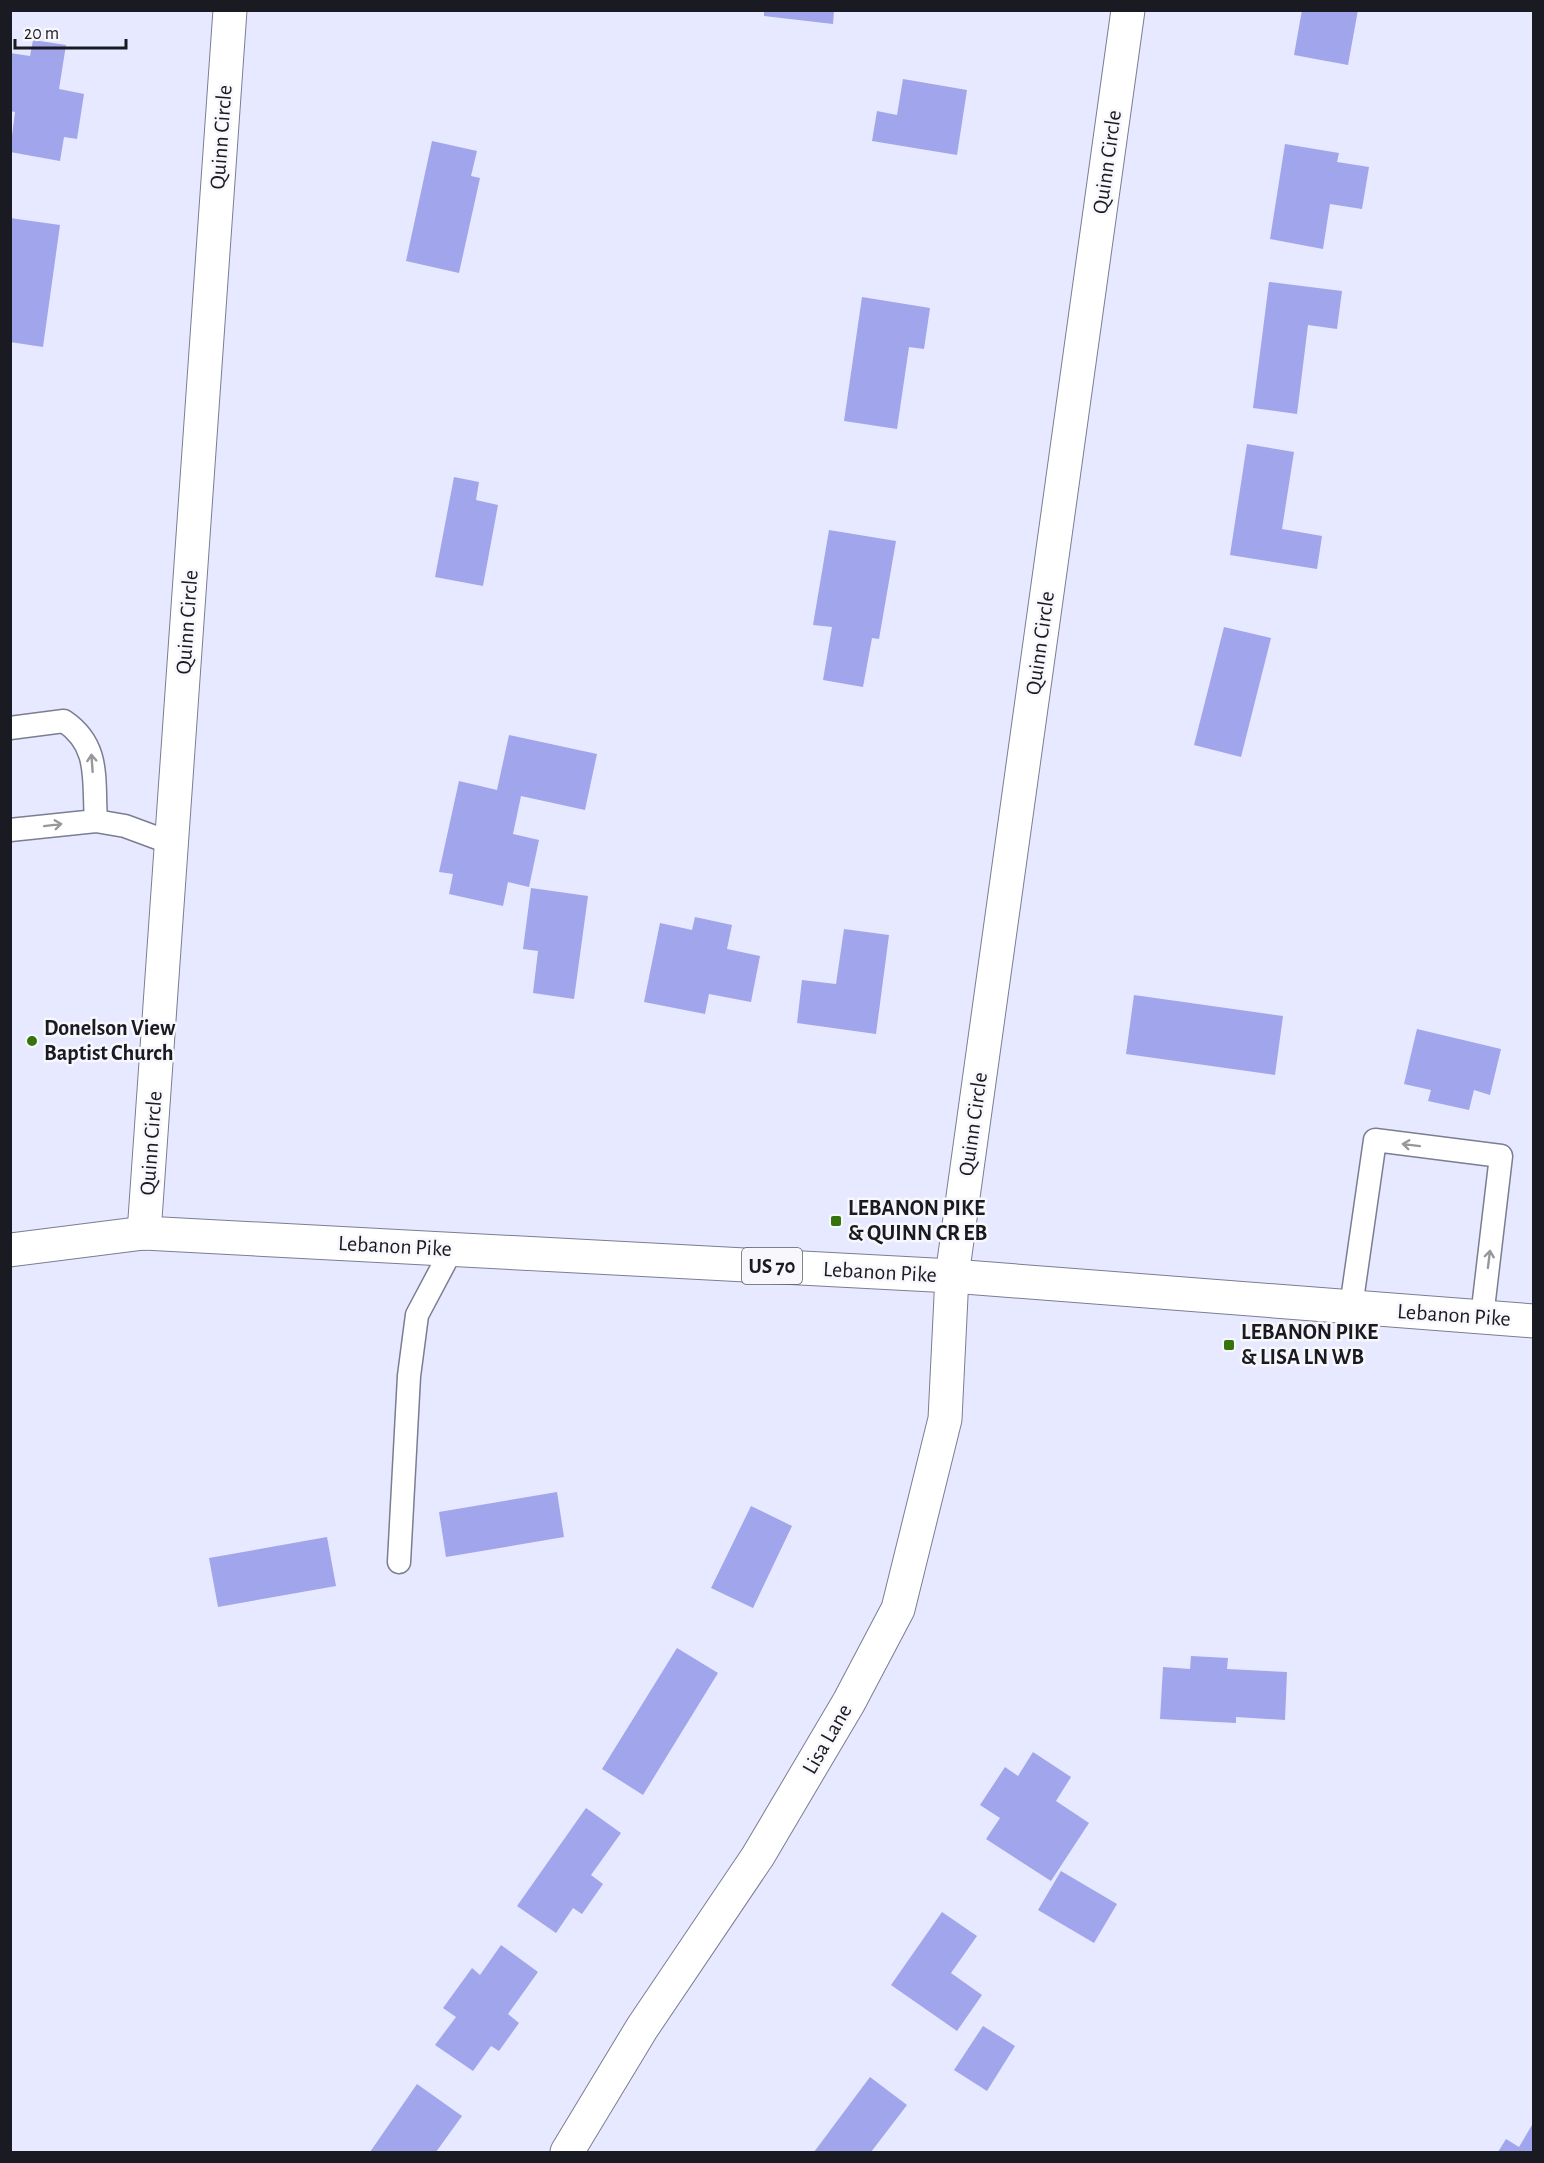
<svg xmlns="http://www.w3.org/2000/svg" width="1544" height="2163" viewBox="0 0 1544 2163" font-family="'Alegreya Sans',sans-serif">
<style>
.building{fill:#a1a5eb}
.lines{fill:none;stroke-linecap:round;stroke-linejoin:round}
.service-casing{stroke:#7b7d91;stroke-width:25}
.minor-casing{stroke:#7b7d91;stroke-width:35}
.primary-casing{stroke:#7b7d91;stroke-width:35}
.service{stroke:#fff;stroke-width:22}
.minor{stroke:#fff;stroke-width:33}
.primary{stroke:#fff;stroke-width:33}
.oneway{stroke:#98989c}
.poi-dot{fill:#35740d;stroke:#f7f7fc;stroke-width:2}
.labels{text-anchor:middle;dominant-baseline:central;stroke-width:5;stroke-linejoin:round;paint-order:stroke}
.shield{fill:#f7f7fc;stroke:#5c5c63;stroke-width:1.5}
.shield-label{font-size:21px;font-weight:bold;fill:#1a1a22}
.street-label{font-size:22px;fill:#1a1a22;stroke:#f7f7fc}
.poi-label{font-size:22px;font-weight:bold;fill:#1a1a22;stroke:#f7f7fc;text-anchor:start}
</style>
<rect width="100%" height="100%" fill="#e6e9ff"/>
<path class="building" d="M764,10h70l-1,14 -69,-8z
M1302,10h56l-10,55 -54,-10z
M33,40l33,5 -7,44 25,5 -7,45 -13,-2 -4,24 -50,-9 5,-40 -5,-1v-58l20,3z
M903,79l64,11 -10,65 -85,-14 5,-30 20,4z
M432,141l45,10 -6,25 9,2 -21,95 -53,-12z
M1285,144l54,9 -2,9 32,5 -7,42 -32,-5 -7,45 -53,-10z
M10,218l50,7 -17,122 -33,-5z
M1269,282l73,9 -5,38 -29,-4 -11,89 -44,-6z
M862,297l68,11 -6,41 -15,-2 -12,82 -53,-8z
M1247,444l47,8 -12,77 40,7 -5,33 -87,-14z
M454,477l25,5 -3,18 22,5 -15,81 -48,-9z
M829,530l67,11 -17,98 -7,-1 -9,49 -40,-7 9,-53 -19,-2z
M1224,627l47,11 -30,119 -47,-12z
M509,735l88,19 -12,56 -64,-14 -8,38 26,6 -10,47 -21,-5 -5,24 -54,-12 4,-20 -14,-2 20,-91 38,9z
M531,888l57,8 -14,103 -41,-6 5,-42 -15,-2z
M695,917l37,8 -5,24 33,7 -9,46 -42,-8 -4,20 -61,-12 16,-79 32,7z
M844,929l45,6 -13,99 -79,-11 5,-43 34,4z
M1134,995l149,21 -8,59 -149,-21z
M1417,1029l84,20 -11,46 -16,-5 -5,20 -41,-9 3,-11 -27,-6z
M557,1492l7,45 -118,20 -7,-45z
M751,1506l41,20 -39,82 -42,-20z
M327,1537l9,49 -118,21 -9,-49z
M677,1648l41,25 -75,122 -41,-26z
M1191,1656l37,2 -1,11 60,3 -2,48 -49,-3v6l-76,-4 3,-52 27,2z
M1033,1752l38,25 -15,24 33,22 -38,58 -65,-42 14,-21 -20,-13 25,-38 13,9z
M586,1808l35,25 -30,42 12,9 -21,30 -9,-6 -17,25 -39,-27z
M1061,1871l56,33 -23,39 -56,-33z
M942,1912l35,24 -26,37 31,22 -25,36 -66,-46z
M501,1945l37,27 -30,42 11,9 -20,28 -8,-5 -18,25 -38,-26 21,-28 -13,-9 29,-40 8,7z
M983,2026l32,20 -28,45 -33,-21z
M870,2077l37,28 -36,47h-57z
M417,2084l45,32 -26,36h-66z
M1532,2125l2,27h-36l8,-13 13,8z"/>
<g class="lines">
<g class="service-casing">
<path id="service" d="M10,728l54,-7c37,25 29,59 32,100
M10,830l86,-9 29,5 46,17
M1351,1307l24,-167 126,16 -19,161
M399,1562l10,-186 8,-61 35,-66"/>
</g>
<g class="minor-casing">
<path id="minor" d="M144,1233l86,-1223
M567,2152l75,-124 116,-172 91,-154 49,-93 47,-190 7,-143 176,-1266"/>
</g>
<g class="primary-casing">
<path id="primary" d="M10,1250l134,-17 808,43 582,45"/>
</g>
<use href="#service" class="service"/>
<use href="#minor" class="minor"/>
<use href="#primary" class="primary"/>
</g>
<defs><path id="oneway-shaft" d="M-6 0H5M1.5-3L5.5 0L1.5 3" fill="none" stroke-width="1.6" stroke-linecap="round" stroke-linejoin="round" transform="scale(1.5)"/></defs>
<g class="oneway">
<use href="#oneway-shaft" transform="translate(92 763) rotate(-94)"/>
<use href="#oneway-shaft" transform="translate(53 825) rotate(-7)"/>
<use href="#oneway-shaft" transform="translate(1411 1145) rotate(-173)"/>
<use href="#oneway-shaft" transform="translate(1489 1259) rotate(-83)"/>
</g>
<g class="poi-dot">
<circle cx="32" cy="1041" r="6"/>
<rect x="830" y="1215" width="12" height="12" rx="3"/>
<rect x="1223" y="1339" width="12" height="12" rx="3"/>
</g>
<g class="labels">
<rect class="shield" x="742" y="1248" width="60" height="36" rx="4.5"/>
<g class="shield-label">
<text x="772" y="1266">US 70</text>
</g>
<g class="street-label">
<text transform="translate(221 137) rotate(-86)">Quinn Circle</text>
<text transform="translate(1107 162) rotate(-82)">Quinn Circle</text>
<text transform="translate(187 622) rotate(-86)">Quinn Circle</text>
<text transform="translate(1040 643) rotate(-82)">Quinn Circle</text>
<text transform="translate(973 1124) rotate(-82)">Quinn Circle</text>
<text transform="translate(151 1143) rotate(-86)">Quinn Circle</text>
<text transform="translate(395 1246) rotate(3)">Lebanon Pike</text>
<text transform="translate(880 1272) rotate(3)">Lebanon Pike</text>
<text transform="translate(1454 1315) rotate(4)">Lebanon Pike</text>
<text transform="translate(827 1739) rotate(-60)">Lisa Lane</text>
</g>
<g class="poi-label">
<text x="44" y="1028">Donelson View<tspan x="44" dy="25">Baptist Church</tspan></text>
<text x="848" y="1208">LEBANON PIKE<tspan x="848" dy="25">&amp; QUINN CR EB</tspan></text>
<text x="1241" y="1332">LEBANON PIKE<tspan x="1241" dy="25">&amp; LISA LN WB</tspan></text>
</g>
</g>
<rect width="1544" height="2163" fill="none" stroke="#1a1a22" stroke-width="24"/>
<path d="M15 39v9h111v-9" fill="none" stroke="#1a1a22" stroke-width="3"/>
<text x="24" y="39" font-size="18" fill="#1a1a22" stroke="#f7f7fc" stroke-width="4.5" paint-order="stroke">20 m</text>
</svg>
